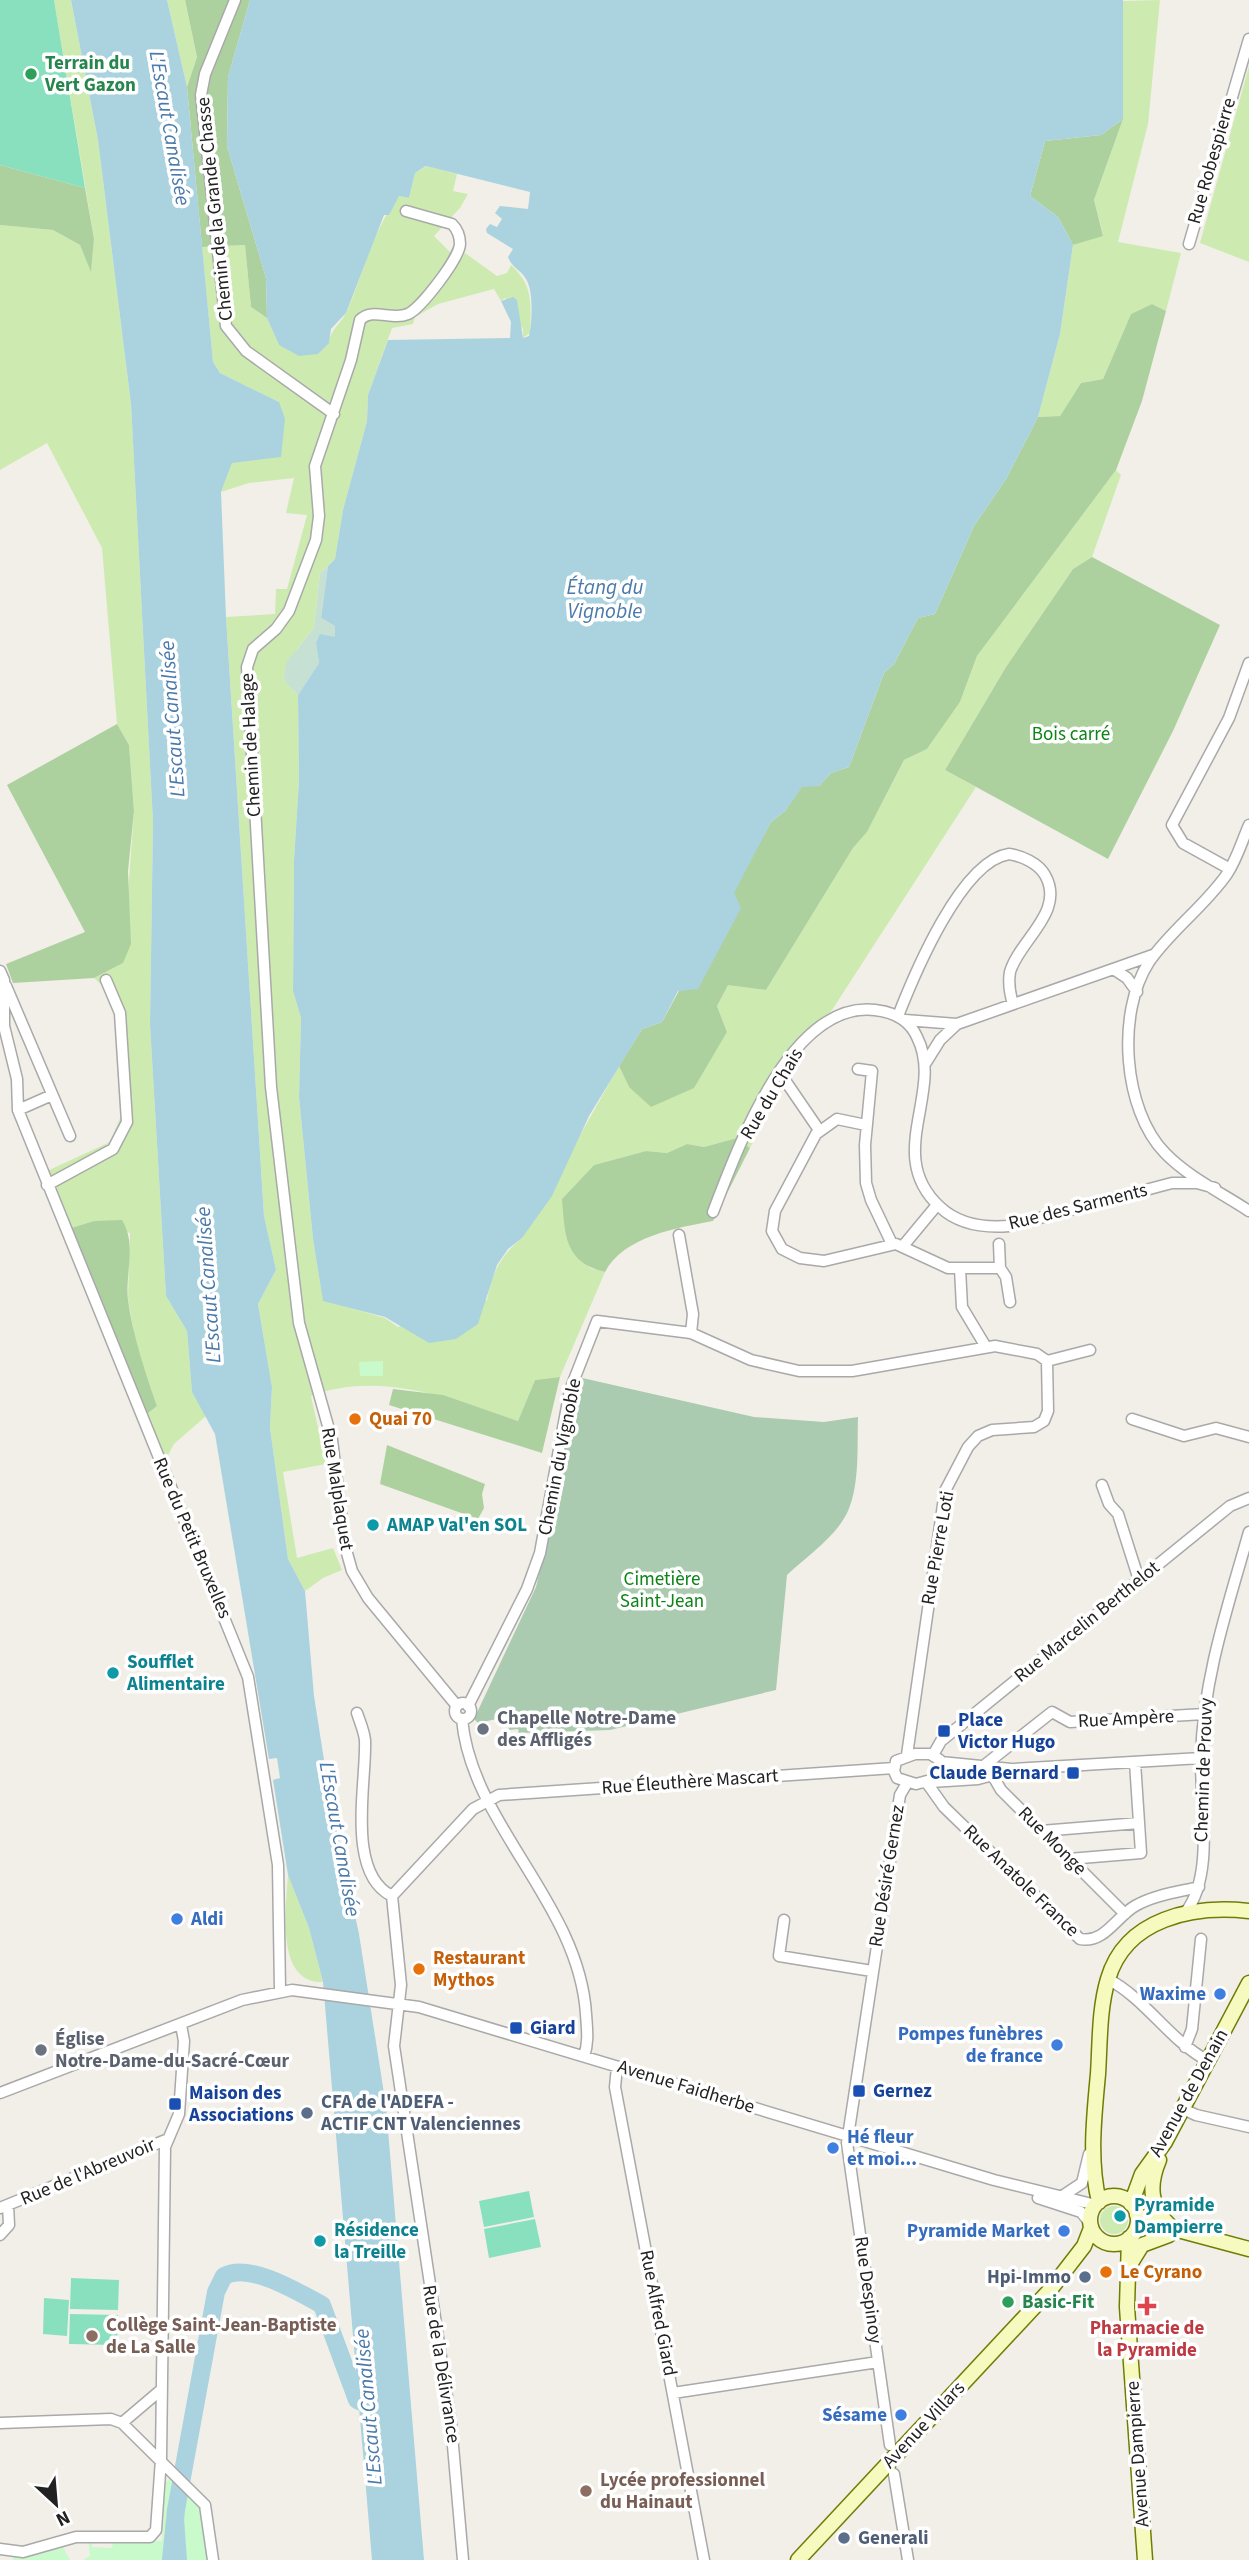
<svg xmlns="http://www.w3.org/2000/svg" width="1249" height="2560" viewBox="0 0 1249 2560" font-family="'Source Sans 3',sans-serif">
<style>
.grass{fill:#cdebb0}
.forest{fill:#add19e}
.wetland{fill:#c6e0d4}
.cemetery{fill:#aacbaf}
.park{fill:#c8facc}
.pitch{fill:#88e0be}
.water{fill:#aad3df}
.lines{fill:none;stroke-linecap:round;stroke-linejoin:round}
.river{stroke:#aad3df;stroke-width:18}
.minor-casing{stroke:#a9a9a9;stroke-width:13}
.secondary-casing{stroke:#707d05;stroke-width:17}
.minor{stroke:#fff;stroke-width:10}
.secondary{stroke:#f7fabf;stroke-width:14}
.leisure-dot{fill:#2e9e5b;stroke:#fff;stroke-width:2.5}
.food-dot{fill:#e8710a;stroke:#fff;stroke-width:2.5}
.culture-dot{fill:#0f9aa8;stroke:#fff;stroke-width:2.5}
.worship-dot{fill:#6b7280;stroke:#fff;stroke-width:2.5}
.transit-dot{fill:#1a4fb4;stroke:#fff;stroke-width:2.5}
.shop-dot{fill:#3f7fe0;stroke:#fff;stroke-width:2.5}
.service-dot{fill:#5c6f8a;stroke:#fff;stroke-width:2.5}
.health-dot{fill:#e0444e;stroke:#fff;stroke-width:2.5}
.education-dot{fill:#8d6e63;stroke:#fff;stroke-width:2.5}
.labels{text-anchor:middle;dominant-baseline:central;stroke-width:7;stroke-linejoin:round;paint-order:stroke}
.leisure-label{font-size:19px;font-weight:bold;fill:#27864d;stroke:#fff;text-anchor:start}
.street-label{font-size:19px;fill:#222;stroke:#fff}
.park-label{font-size:19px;fill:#0c8416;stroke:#fff}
.food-label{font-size:19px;font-weight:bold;fill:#c56008;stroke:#fff;text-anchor:start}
.culture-label{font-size:19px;font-weight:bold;fill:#0d838f;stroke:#fff;text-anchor:start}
.worship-label{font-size:19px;font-weight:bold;fill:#5b616d;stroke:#fff;text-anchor:start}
.transit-label{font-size:19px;font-weight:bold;fill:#164399;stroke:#fff;text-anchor:start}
.shop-label{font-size:19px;font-weight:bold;fill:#366cbe;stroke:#fff;text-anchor:end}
.service-label{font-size:19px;font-weight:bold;fill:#4e5e75;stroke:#fff;text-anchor:start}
.education-label{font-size:19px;font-weight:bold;fill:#785e54;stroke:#fff;text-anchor:start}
.health-label{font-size:19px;font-weight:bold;fill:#be3a42;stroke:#fff}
.water-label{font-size:21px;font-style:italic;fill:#4a7aab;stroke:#fff}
</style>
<rect width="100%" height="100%" fill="#f2efe9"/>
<path class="grass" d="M54,0h17l27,140 33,264 22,418 -3,203 16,271 21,35 5,61 14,24 -32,28 -8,15 -19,-45 10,-8 -21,-61 -8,-47 2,-65 -36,-12 -23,7 -24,-57 63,-29 13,-31 -7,-94 -13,-31 -9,-8 29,-15 11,-152 -5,-66 -12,-21 -15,-176 -55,-105 -47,27v-245l53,5 27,15 11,25 3,-31z
M167,0h18l12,57 -10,30z
M1160,0l-12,124 -30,118 63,11 -15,58 -14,-7 -21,10 -28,65 -22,4 -21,33 -22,1 22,-83 13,-89 30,-10 -9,-35 29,-81 -1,-118z
M1249,66v196l-49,-19z
M427,166l30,8 -4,17 15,3 -8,14 -26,28 25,25 6,-8 32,23 10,-3 4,-8c23,21 20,39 19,68l-7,5v-9l-18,-31 -4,3 -7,-12 -56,15 -23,13 -2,7 -21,4 -24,67 -1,26 -24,89 -8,49 -15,14 -6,55 -17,21 -13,30 14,16 1,85 -5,80 -1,131 8,27 -2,79 14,142 10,61 62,18 13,9 89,-27c5,-27 13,-44 35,-62l97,-172 10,21 82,-30 16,-25 -10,-26 11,-22 38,6 87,-142 14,-16 37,-72 23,-11 33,-47 17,-46 139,-186 5,5 -29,82 -19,12 -67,98 -61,103 31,17 -142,220 -44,63 -40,78 -13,-10 -33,9 -17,-3 -20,9 -21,-2 -52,14 -32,34 28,69 15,4 -45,105 -25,3 -17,41c-65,-22 -139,-51 -207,-25l15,68 -43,8 14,86 36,-10 9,22 -19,8 -18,13 -17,-32 -18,-131 2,-41 -14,-83 18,-34 -12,-54 -38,-599 49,-3 1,-25h11l20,-74 -21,-2 8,-35 -45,5 -28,9 11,-29 47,-61 -59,-29 -7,-11 -11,-115 43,-2 6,62 16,11 12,27 50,-2c2,-15 12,-19 18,-32 17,-39 26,-82 52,-115l10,2 6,-25z
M288,1875l21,53 14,54c-48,2 -37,-75 -35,-107z
M1100 2220a14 14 0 1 1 28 0a14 14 0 1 1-28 0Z"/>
<path class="forest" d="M185,0h65l-22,77 -1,69 39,132 1,40 -16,-11 -6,-62 -43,2 -15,-160 10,-30z
M1123,119l-29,81 9,36 -30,9 -15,-28 -28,-21 15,-55 56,-6z
M0,165l85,23 9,51 -3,33 -11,-27 -27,-15 -53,-5z
M1152,304l14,7 -24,90 -26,69 -139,186 -17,46 -33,47 -23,11 -37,72 -14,16 -87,142 -38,-5 -11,21 10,26 -33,56 -43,19 -22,-20 -10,-21 23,-37 20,-7 109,-200 14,-11 17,-25h17l12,-13 18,-6 35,-94 10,-9 24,-46 17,-4 39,-88 32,-47 32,-62 22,-1 21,-33 22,-4 28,-65z
M1092,557l128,68 -47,106 -65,128 -163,-89 61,-103 67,-98z
M117,724l12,21 5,66 -6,60 3,73 -8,19 -29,15 -81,5 -7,-19 79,-32 -78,-147z
M737,1138l13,10 -37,73c-36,7 -89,15 -108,51 -41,-10 -40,-37 -43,-73l32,-34 52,-14 21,2 20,-9 17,3z
M122,1220c15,24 3,53 6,80 5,37 17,71 29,106l-10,8 -76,-186 23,-7z
M560,1377l-18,76 -153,-48 4,-16 50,6 75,26 17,-41z
M387,1445l98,39 -3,10 2,14 -6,11 -98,-35z"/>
<path class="wetland" d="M328,566l-7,52 14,8v12l-19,5 3,20 -21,32 -14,-15 2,-17 28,-35 6,-55z"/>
<path class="cemetery" d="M578,1377l176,40 70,5 34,-5c-1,29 2,67 -10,94 -11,25 -42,46 -61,64l-11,115 -166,40 -91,3 -1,-4 -9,1 -3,-13 -28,6 -4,-4 62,-132 19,-81z"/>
<path class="park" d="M383,1361v15h-23l-1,-14z
M170,2478l31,31 6,51h-124l7,-4 -2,-17 4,1v7l20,1 1,-7h49l4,-59z
M61,2543l9,17h-57v-6z"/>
<path class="pitch" d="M0,0h54l31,188 -85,-23z
M529,2191l5,26 -50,10 -5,-26z
M535,2219l6,28 -52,11 -5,-29z
M71,2278l48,2 -1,30 -48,-1z
M44,2298l25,2 -2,36 -24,-2z
M70,2314l48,1 -1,30 -48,-1z"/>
<path class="water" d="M71,0h96l20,87 26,275 7,11 59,29 6,17 -4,38 -49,6 -11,29 5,125 38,599 12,54 -18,34 14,83 -2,41 18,131 17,32 9,105 16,102 29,136 27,172 38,454h-52l-49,-578 -14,-54 -21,-53 -15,-95 7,-2 -3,-20 -8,1 -54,-325 -23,-42 -5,-61 -21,-35 -16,-271 3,-203 -22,-418 -33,-264z
M250,0h873v119l-22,16 -56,6 -15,55 28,21 15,28 -13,89 -22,83 -32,62 -32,47 -39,88 -17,4 -24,46 -10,9 -35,94 -18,6 -12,13 -17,1 -17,24 -14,11 -37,71 7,15 -43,81 -20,2 -16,31 -20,7 -53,87 -37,80 -30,42 -14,11 -11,16 -19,59 -22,15 -27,4 -44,-26 -62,-16 -10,-62 -14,-142 2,-79 -8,-27 1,-131 5,-80 -1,-85 21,-32 -3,-20 4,-9 15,3v-11l-14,-8 7,-52 7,-7 8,-49 24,-89 1,-26 20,-55 122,-2 1,-16 -10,-21 12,-4 4,3 6,38 6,-2c3,-14 5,-44 -3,-57 -5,-9 -14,-11 -18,-22l5,-8 -26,-16 -1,-4 4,-5 7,3 5,-8 -7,-6 5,-7 28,3 2,-17 -104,-26 -11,7 -6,25 -10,-2 -10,19h-5l-38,98 -15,16 -2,14 -11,11 -19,2 -20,-11 -12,-27 -1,-40 -39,-132 1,-69z
M182,2490l5,70h-18l3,-47z"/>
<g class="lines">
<path class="river" d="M171,2560l5,-50 40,-218 8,-16c25,-14 74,16 98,29l35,95 21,9"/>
<g class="minor-casing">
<path id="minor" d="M235,0l-30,74 -4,21 25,231 20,25 88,63
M406,211l46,13c5,5 8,13 8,20 -1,15 -39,64 -52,70 -16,7 -36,-7 -48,6l-9,40 -36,106 4,50 -3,24 -27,71 -13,18 -23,20 -6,18 24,420 28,236 33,117 13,106 7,25 16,27 89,108
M1189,244l60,-205
M1249,825c-7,16 -12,34 -22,49 -22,32 -56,56 -78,88 -33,51 -26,148 16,191 23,24 57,40 84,58
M1230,869l-47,-26 -11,-18 57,-107 20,-55
M1115,970l12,8 10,14
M0,971l4,9v46l13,53 1,31 230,567 30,188 2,125
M6,986l64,150
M898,1016c16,-41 63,-155 111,-162 13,2 29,9 36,21 21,37 -26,65 -35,97 -2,11 0,22 3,32
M905,1020l52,4 196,-69
M925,1064l15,-24 17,-16
M858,1069l14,2 -7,74 1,38 5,17 21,44
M780,1073l39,57
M18,1110l34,-15
M866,1125l-29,-6 -21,15 -41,77 -3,20 10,18 18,9 24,3 72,-17 52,24h52
M47,1185l66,-36 14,-27 -7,-109 -14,-33
M713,1212c24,-62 77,-212 162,-202 18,2 34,9 42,27 28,55 -34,118 23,170 19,18 44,21 69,19l163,-43h25l18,5
M679,1235l14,79 -2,19 60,27 48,11h53l143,-25 42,8 10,7 1,50 -4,10 -10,6 -42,3 -14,6 -10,11 -23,44 -38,264
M999,1244l1,24 6,9 4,25
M903,1246l34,-41
M960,1269l2,38 24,40
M1047,1361l43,-11
M1132,1419l52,17 32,-8 33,9
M1102,1485l7,19 9,10 21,66
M455 1711a8 8 0 1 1 16 0a8 8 0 1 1-16 0Z
M468,1706l59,-117 13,-36 30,-163 27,-69 94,12
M357,1713c3,9 7,18 8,27 2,40 -20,133 27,156
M462,1719c9,105 117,184 124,295 1,15 3,28 -2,42
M915,1754h15l10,6 2,10 -4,8 -22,6 -19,-6 -3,-7 2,-10z
M933,1755l8,-14 289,-235 19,-8
M941,1762l70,7
M931,1782l47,-3 36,-10 187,-11
M927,1783l17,24 136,132c24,5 36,-22 55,-33 19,-11 43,-14 64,-19
M1041,1831l98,-8
M1069,1859l72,-6 -6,-91
M1185,1913c30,-37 15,-111 16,-156 2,-78 27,-151 48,-225
M1125,1914l-124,-124 -15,-26 66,-52 18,10 134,-8
M784,1920l-5,36 93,15
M1108,1979c39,21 61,61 100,82
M1185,2047l7,-18 9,-90
M617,2067l-2,20 89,473
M0,2093l242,-93 50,-10 127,17 575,173 102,25
M1183,2109l13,6 53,12
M1061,2197l21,-14 7,-29
M1038,2198l43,14 9,11
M0,2208l168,-69
M0,2235l9,-10 -1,-20
M162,2389l-40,34 83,82 8,55
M673,2393l205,-31
M0,2423l111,-4 11,4
M890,2445l-43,-302 53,-348 7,-12
M894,2474l14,86
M0,2549l23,3 53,-15h74l6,-7 5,-71 4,-312 14,-33 5,-73 -3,-16
M463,2560l-12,-137 -57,-377 7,-61 -9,-89 81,-87 26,-14 395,-27"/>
</g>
<g class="secondary-casing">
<path id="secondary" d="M1159,2160c-11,26 -9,47 12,67
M1090 2220a24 24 0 1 1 48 0a24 24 0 1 1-48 0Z
M1099,2202c-10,-42 -5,-85 -1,-128 2,-31 1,-65 10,-95 18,-61 85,-74 141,-68
M1131,2204l11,-30 23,-32 84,-159
M1137,2215l11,7 101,27
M1129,2238l-2,69 18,253
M1129,2266l13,-21 27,-10
M798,2560l252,-270 34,-44 7,-18"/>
</g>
<use href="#minor" class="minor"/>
<use href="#secondary" class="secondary"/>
</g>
<g class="leisure-dot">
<circle cx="31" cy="74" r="7"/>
<circle cx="1008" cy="2302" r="7"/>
</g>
<g class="food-dot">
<circle cx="355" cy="1419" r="7"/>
<circle cx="419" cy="1969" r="7"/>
<circle cx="1106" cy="2272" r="7"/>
</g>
<g class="culture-dot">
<circle cx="373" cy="1525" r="7"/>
<circle cx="113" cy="1673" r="7"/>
<circle cx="1120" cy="2216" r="7"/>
<circle cx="320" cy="2241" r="7"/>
</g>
<g class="worship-dot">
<circle cx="483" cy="1729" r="7"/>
<circle cx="41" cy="2050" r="7"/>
</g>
<g class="transit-dot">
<rect x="937" y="1724" width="14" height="14" rx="3.5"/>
<rect x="1066" y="1766" width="14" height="14" rx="3.5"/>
<rect x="509" y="2021" width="14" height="14" rx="3.5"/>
<rect x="852" y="2084" width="14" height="14" rx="3.5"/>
<rect x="168" y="2097" width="14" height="14" rx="3.5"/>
</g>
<g class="shop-dot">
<circle cx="177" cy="1919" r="7"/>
<circle cx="1220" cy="1994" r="7"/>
<circle cx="1057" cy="2045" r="7"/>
<circle cx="833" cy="2148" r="7"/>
<circle cx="1064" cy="2231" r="7"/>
<circle cx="901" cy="2415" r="7"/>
</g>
<g class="service-dot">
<circle cx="307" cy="2113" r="7"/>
<circle cx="1085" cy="2277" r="7"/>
<circle cx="844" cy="2538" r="7"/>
</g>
<path class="health-dot" d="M1143.5 2295.5h7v7h7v7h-7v7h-7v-7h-7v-7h7z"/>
<g class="education-dot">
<circle cx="92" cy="2336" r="7"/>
<circle cx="586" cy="2491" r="7"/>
</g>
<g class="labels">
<g class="leisure-label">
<text x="45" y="63">Terrain du<tspan x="45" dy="22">Vert Gazon</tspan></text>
<text x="1022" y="2302">Basic-Fit</text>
</g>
<g class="street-label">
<text transform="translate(1212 161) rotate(-74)">Rue Robespierre</text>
<text transform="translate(215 209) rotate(-96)">Chemin de la Grande Chasse</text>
<text transform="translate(251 745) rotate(-93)">Chemin de Halage</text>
<text transform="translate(772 1094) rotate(-59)">Rue du Chais</text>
<text transform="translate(1078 1207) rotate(-14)">Rue des Sarments</text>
<text transform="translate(560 1457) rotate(-79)">Chemin du Vignoble</text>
<text transform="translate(337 1489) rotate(81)">Rue Malplaquet</text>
<text transform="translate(192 1538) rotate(67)">Rue du Petit Bruxelles</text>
<text transform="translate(938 1548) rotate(-80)">Rue Pierre Loti</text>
<text transform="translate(1087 1622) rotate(-39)">Rue Marcelin Berthelot</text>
<text transform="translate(1126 1719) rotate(-3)">Rue Ampère</text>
<text transform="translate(1204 1770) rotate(-88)">Chemin de Prouvy</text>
<text transform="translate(690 1782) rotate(-4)">Rue Éleuthère Mascart</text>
<text transform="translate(1052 1841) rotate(45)">Rue Monge</text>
<text transform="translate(887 1876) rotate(-81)">Rue Désiré Gernez</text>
<text transform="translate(1021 1881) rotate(44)">Rue Anatole France</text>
<text transform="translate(686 2087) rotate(17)">Avenue Faidherbe</text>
<text transform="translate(1189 2093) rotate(-61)">Avenue de Denain</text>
<text transform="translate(88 2172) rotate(-23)">Rue de l'Abreuvoir</text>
<text transform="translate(868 2290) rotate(82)">Rue Despinoy</text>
<text transform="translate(658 2313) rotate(79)">Rue Alfred Giard</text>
<text transform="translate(441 2364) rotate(81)">Rue de la Délivrance</text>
<text transform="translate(924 2425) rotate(-47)">Avenue Villars</text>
<text transform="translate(1138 2454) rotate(-94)">Avenue Dampierre</text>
</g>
<g class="park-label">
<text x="1071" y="734">Bois carré</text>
<text x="662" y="1579">Cimetière<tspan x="662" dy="22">Saint-Jean</tspan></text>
</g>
<g class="food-label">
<text x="369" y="1419">Quai 70</text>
<text x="433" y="1958">Restaurant<tspan x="433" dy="22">Mythos</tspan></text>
<text x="1120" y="2272">Le Cyrano</text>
</g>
<g class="culture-label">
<text x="387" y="1525">AMAP Val'en SOL</text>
<text x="127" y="1662">Soufflet<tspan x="127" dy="22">Alimentaire</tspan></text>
<text x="1134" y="2205">Pyramide<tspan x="1134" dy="22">Dampierre</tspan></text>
<text x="334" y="2230">Résidence<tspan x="334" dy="22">la Treille</tspan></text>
</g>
<g class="worship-label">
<text x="497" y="1718">Chapelle Notre-Dame<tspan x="497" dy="22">des Affligés</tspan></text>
<text x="55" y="2039">Église<tspan x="55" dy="22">Notre-Dame-du-Sacré-Cœur</tspan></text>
</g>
<g class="transit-label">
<text x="958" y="1720">Place<tspan x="958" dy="22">Victor Hugo</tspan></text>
<text x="1059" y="1773" text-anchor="end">Claude Bernard</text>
<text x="530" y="2028">Giard</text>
<text x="873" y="2091">Gernez</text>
<text x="189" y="2093">Maison des<tspan x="189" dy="22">Associations</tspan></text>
</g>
<g class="shop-label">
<text x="191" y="1919" text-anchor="start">Aldi</text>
<text x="1206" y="1994">Waxime</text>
<text x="1043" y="2034">Pompes funèbres<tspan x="1043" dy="22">de france</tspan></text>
<text x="847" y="2137" text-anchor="start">Hé fleur<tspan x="847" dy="22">et moi...</tspan></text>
<text x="1050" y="2231">Pyramide Market</text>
<text x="887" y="2415">Sésame</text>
</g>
<g class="service-label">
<text x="321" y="2102">CFA de l'ADEFA -<tspan x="321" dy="22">ACTIF CNT Valenciennes</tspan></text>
<text x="1071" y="2277" text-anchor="end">Hpi-Immo</text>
<text x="858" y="2538">Generali</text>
</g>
<g class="education-label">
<text x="106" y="2325">Collège Saint-Jean-Baptiste<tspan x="106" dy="22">de La Salle</tspan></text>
<text x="600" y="2480">Lycée professionnel<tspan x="600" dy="22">du Hainaut</tspan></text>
</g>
<g class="health-label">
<text x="1147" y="2328">Pharmacie de<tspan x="1147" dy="22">la Pyramide</tspan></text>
</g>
<g class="water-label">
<text transform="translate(170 128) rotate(80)">L'Escaut Canalisée</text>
<text x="605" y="587">Étang du<tspan x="605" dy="24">Vignoble</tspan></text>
<text transform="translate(172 719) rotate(-94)">L'Escaut Canalisée</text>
<text transform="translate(208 1285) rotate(-94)">L'Escaut Canalisée</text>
<text transform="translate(340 1839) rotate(80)">L'Escaut Canalisée</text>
<text transform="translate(368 2407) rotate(-95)">L'Escaut Canalisée</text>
</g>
</g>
<g transform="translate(56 2504) rotate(154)" stroke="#ffffff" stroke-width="5" paint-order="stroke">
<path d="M0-5L12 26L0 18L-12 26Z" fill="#222222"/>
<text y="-10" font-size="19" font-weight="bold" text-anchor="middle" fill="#222222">N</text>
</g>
</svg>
